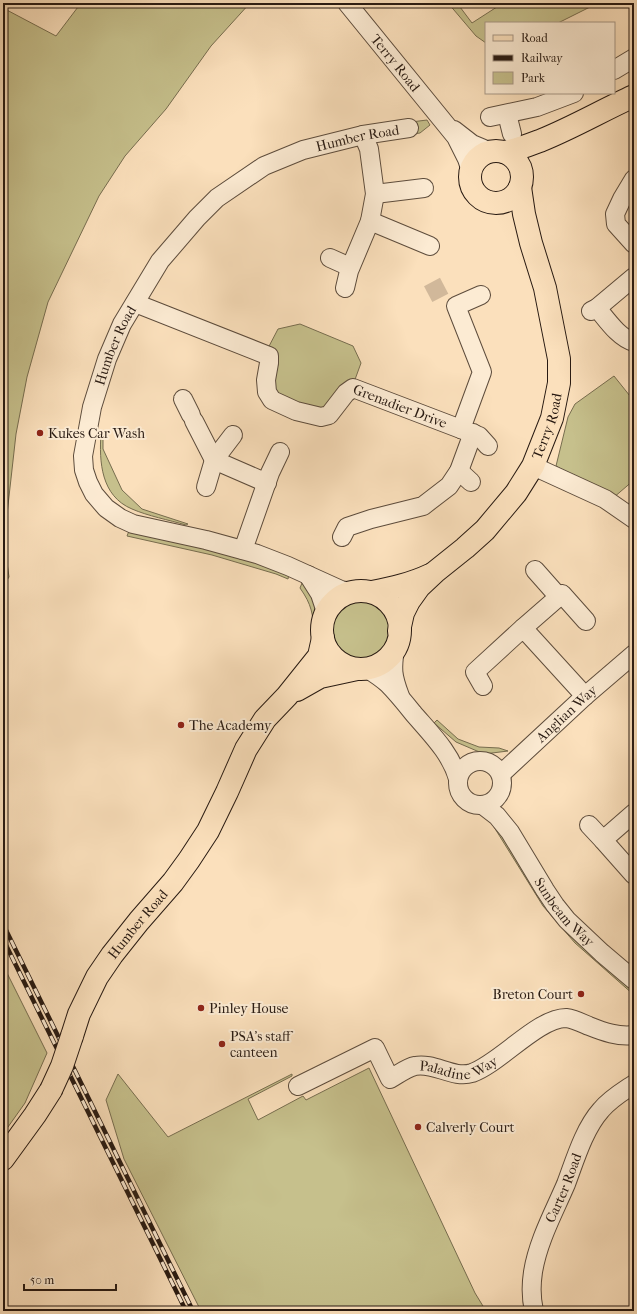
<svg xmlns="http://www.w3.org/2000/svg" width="637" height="1314" viewBox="0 0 637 1314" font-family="'IM FELL French Canon',serif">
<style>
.green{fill:#c6c08c;stroke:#776d4f}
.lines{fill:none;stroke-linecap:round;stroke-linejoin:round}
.minor-tunnel{stroke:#d1b89a;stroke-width:18;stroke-dasharray:18 9;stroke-linecap:butt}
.minor-casing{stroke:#5d4c3c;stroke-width:20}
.major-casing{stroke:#281a12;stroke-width:24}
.minor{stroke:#fcebd3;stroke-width:18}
.major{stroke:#fbe0bc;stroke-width:22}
.rail-casing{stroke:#281a12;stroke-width:4.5}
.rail{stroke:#fcebd3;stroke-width:3;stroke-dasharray:9;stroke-linecap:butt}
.major-bridge-casing{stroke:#281a12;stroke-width:24;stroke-linecap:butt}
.major-bridge{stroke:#fbe0bc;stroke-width:22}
.poi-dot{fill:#8f2418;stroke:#fcebd3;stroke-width:1.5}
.labels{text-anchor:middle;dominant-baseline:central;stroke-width:4;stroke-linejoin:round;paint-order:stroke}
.street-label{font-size:14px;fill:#281a12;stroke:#fcebd3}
.poi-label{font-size:14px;fill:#281a12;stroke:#fcebd3;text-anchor:start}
</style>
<rect width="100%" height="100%" fill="#fbe0bc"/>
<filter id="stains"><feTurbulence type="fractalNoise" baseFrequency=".005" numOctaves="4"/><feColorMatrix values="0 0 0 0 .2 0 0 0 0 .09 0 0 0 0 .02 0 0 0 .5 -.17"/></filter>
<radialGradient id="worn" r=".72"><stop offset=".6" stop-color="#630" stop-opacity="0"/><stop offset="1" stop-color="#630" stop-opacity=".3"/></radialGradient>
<path class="green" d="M81,3h169l-39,43 -45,63 -41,47 -26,40 -51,106 -21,75 -11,57 -12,107 5,36 -6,9v-578l53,28z
M448,3h9l15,20 31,-20h95l-40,20h-72v20l-10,-7z
M427,120l3,5 -10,8 -7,1 -2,-12z
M300,324l53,22 8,17 -8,22 -33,28 -46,-21 -1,-3 5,-25 -12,-12 12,-23z
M614,376l20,25v79l-21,18 -57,-32 12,-49 7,-13z
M101,433l2,1v15l19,41 20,19 46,15 -2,1c-17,-5 -38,-9 -54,-16 -31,-13 -33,-47 -31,-76z
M129,531l110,26 50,17 -1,5 -12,-5 -64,-19 -85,-19z
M302,583c13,15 17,26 17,45l-5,6c-1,-20 -2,-29 -14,-46z
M331 630a30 30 0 1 1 60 0a30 30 0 1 1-60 0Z
M437,720l21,19 21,8 20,1 9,3 -24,3 -28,-12 -22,-19z
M498,825l136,163v7l-59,-52 -32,-37 -49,-79z
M3,965l44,88 -22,50 -22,31z
M369,1068l106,225 11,18h-285l-77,-152 -18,-59 12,-26 50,63 124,-63v2l-44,23 10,21 45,-24 3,4z"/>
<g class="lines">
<path class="minor-tunnel" d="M432,282l12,23"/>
<g class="minor-casing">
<g id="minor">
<path id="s1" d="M347,3l109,134 11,22 4,12"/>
<path d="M614,70l20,-12"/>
<path d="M507,114l5,20"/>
<path d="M490,117l47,-10 37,-14"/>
<path d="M454,130l18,14 19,8"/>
<path d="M634,179l-12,20 -7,15 1,10 18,20"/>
<path d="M375,194l49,-6"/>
<path d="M370,221l60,25"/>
<path d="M330,258l20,9"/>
<path d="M345,288l4,-17 21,-50 5,-27 -6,-45 -6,-14"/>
<path id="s2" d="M135,303l134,53v7l-3,17 1,12 5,8 24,11 25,6 8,-2 17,-22 7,-5 126,48 9,10"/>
<path d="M597,308c10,12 22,30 37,34"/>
<path d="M591,311l6,-3 37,-31"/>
<path d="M183,399l8,16"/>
<path d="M194,421l20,39 53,23"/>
<path d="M461,429l21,-57 -26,-66 25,-11"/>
<path d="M533,466l72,33 29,20"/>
<path d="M459,471l12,11"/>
<path d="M206,487l8,-27 19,-25"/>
<path d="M342,537l5,-10 24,-8 52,-13 26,-20 10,-15 14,-38"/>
<path d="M243,550l27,-77 10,-21"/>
<path d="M535,570l23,26"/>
<path d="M308,575l12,19 6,18"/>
<path id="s3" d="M351,592l-10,-2 -53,-24 -31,-12 -51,-14 -73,-16 -13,-6 -14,-10 -12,-14 -6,-12 -4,-12 -1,-14 9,-49 15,-48 15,-35 38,-63 37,-43 20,-20 47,-32 39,-16 60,-15 46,-7"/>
<path d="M523,628l39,-34 24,27"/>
<path d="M395,648c-3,21 -3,27 5,48"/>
<path d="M366,668c8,5 16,10 22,16 9,9 17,19 25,29 17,20 38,40 45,66"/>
<path d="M483,686l-8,-14 48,-44 62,68"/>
<circle cx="480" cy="783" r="22"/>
<path id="s4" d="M501,774l84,-78 49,-42"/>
<path id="s5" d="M484,806l13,10 13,16 35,58 10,15 12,15 35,33 32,27"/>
<path d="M634,813l-31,27 31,35"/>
<path d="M589,825l14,15"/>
<path id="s6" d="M298,1086l77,-38 15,31c7,-4 18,-12 25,-13 19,-4 38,13 57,7 28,-10 66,-55 94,-55 8,1 16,5 23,8 15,6 29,11 45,9"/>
<path id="s7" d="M534,1311c-3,-13 -3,-26 -1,-39 5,-31 21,-60 33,-88 9,-24 18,-55 35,-74 9,-11 21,-18 33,-26"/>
</g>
</g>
<g class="major-casing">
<g id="major">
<circle cx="496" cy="177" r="26"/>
<path d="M504,152c13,-2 25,-7 38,-12 32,-13 61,-30 92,-44"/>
<circle cx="361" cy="630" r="39"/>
<path d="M372,592c20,-4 39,-8 58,-17"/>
<path id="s8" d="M399,631l4,-18 6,-12 10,-14 16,-15 30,-24 20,-18 31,-37 17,-27 19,-48 7,-35v-24l-14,-71 -14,-45 -7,-29 -4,-27"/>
<path d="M297,690l23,-13 37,-8"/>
<path id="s9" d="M72,1036l7,-22 18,-37 15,-22 27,-34 34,-39 16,-22 19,-29 19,-39 19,-43 19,-30 22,-23 32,-40 4,-18"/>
<path d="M3,1159l32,-44 16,-25"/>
</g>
</g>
<use href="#minor" class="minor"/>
<use href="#major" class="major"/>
<g class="rail-casing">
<path id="rail" d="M3,924l190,387
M3,939l183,372"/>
</g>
<use href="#rail" class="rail"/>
<g class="major-bridge-casing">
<path id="major-bridge" d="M51,1090l11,-24 10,-30"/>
</g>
<use href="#major-bridge" class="major-bridge"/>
</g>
<g class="poi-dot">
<circle cx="40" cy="433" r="4"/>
<circle cx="181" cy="725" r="4"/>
<circle cx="581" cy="994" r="4"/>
<circle cx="201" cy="1008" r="4"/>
<circle cx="222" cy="1044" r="4"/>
<circle cx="418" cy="1127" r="4"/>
</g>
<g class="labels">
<g class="street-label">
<text stroke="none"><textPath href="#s1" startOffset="77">Terry Road</textPath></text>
<text stroke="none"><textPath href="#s3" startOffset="771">Humber Road</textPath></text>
<text stroke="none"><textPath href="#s3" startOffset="435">Humber Road</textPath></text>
<text stroke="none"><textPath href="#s2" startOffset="337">Grenadier Drive</textPath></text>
<text stroke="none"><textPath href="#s8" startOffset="259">Terry Road</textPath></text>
<text stroke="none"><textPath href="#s4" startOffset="89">Anglian Way</textPath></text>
<text stroke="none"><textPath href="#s5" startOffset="134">Sunbeam Way</textPath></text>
<text stroke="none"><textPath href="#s9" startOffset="131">Humber Road</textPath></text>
<text stroke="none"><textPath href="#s6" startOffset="194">Paladine Way</textPath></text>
<text stroke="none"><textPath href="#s7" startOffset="129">Carter Road</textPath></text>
</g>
<g class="poi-label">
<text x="48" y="433">Kukes Car Wash</text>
<text x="189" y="725">The Academy</text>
<text x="573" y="994" text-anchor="end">Breton Court</text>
<text x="209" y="1008">Pinley House</text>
<text x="230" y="1036">PSA's staff<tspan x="230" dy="16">canteen</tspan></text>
<text x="426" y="1127">Calverly Court</text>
</g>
</g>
<rect width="637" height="1314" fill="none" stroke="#fbe0bc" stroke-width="16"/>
<rect x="4" y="4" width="629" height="1306" fill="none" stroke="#281a12" stroke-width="2"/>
<rect x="8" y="8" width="621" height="1298" fill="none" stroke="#281a12"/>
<rect x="485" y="22" width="130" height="72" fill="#fcebd3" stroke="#a79786"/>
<rect x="493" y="35" width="20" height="6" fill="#fbe0bc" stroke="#a79786"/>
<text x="521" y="42" font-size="12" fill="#281a12">Road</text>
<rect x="493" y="55" width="20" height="6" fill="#281a12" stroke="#a79786"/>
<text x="521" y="62" font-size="12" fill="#281a12">Railway</text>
<rect x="493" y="72" width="20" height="12" fill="#c6c08c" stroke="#a79786"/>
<text x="521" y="82" font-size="12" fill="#281a12">Park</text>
<path d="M24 1284v6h92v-6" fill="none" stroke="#281a12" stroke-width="2"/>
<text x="30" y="1284" font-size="12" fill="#281a12" stroke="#fcebd3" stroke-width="3" paint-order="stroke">50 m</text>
<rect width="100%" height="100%" filter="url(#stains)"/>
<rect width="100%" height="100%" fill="url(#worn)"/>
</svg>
